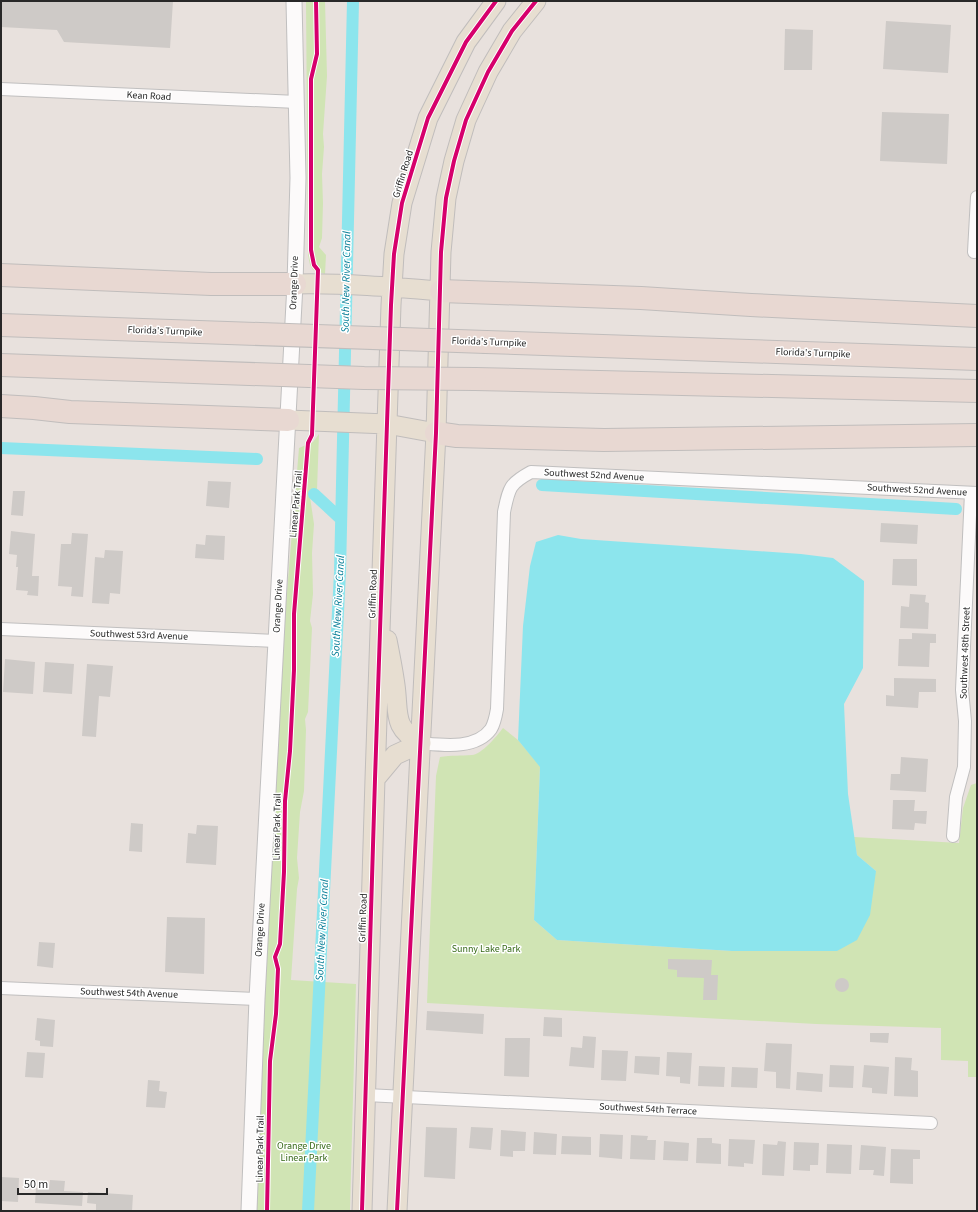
<svg xmlns="http://www.w3.org/2000/svg" width="978" height="1212" viewBox="0 0 978 1212" font-family="'Source Sans 3',sans-serif">
<style>
.green{fill:#d0e4b4}
.water{fill:#8ce5ed}
.lines{fill:none;stroke-linecap:round;stroke-linejoin:round}
.canal{stroke:#8ce5ed;stroke-width:12}
.building{fill:#cecac7}
.minor-casing{stroke:#c0bfbf;stroke-width:14}
.tertiary-casing{stroke:#c0bfbf;stroke-width:17}
.primary-casing{stroke:#c0bdbc;stroke-width:21}
.motorway-casing{stroke:#c0bdbc;stroke-width:24}
.minor{stroke:#fcfafa;stroke-width:12}
.tertiary{stroke:#fcfafa;stroke-width:15}
.primary{stroke:#e7ded1;stroke-width:19}
.motorway{stroke:#e8d8d2;stroke-width:22}
.motorway-bridge-casing{stroke:#c0bdbc;stroke-width:24;stroke-linecap:butt}
.motorway-bridge{stroke:#e8d8d2;stroke-width:22}
.cycleway-casing{stroke:#fff;stroke-width:6}
.cycleway{stroke:#d6006c;stroke-width:4}
.labels{text-anchor:middle;dominant-baseline:central;stroke-width:3;stroke-linejoin:round;paint-order:stroke}
.street-label{font-size:10px;fill:#282828;stroke:#fff}
.park-label{font-size:10px;fill:#356816;stroke:#fff}
.water-label{font-size:11px;font-style:italic;fill:#077e97;stroke:#fff}
</style>
<rect width="100%" height="100%" fill="#e8e1dd"/>
<path class="green" d="M306,1h19l2,75 -4,58 1,13 -2,27 1,29 -1,35 -3,9 7,8 -1,19 -12,-4 -3,-5 -2,-10z
M319,434l-2,56 -7,7 4,27 -2,29 1,41 -3,27 2,7 -4,84 -3,7 1,11 -2,61 -4,21 -3,46 2,20 -2,11 -6,91 65,4 -6,227h-95l14,-318 17,-289 13,-156 14,-6z
M503,728l15,12 22,26 -6,154 23,20 175,11h105l39,-80 -19,-16 -3,-18 105,6 4,-35 8,-23 6,-2v294h-9v-16l-27,-1v-32l-125,-4 -389,-21 9,-227 4,-19c11,-2 21,-1 32,-2 10,-1 24,-18 31,-27z"/>
<path class="water" d="M558,535l23,4 220,15 32,4 31,23 -1,87 -19,36 4,90 9,61 19,16 -6,44 -13,25 -20,11h-105l-175,-11 -23,-20 6,-153 -22,-27 5,-114 7,-60 6,-24z"/>
<g class="lines">
<path class="canal" d="M1,448l256,11
M542,485l414,24
M314,494l27,25
M308,1211l32,-639 13,-571"/>
</g>
<path class="building" d="M1,1h172l-3,47 -106,-6 -7,-12 -56,-3z
M886,21l65,4 -3,48 -65,-4z
M785,29l28,1 -1,40h-28z
M882,112l67,2 -2,50 -67,-3z
M208,481l23,1 -2,26 -23,-2z
M13,491h12l-2,25 -12,-1z
M881,523l37,2 -1,19 -37,-2z
M11,531l24,3 -3,42h7l-1,20 -11,-1 1,-4 -12,-1 2,-23h-2l1,-12 -8,-1z
M72,533l16,1 -5,63 -12,-1 1,-9 -14,-1 3,-42h10z
M206,535l19,1 -1,24 -29,-2 1,-14 9,1z
M105,550l18,1 -3,43 -10,-1 -1,11 -17,-1 3,-46 9,1z
M893,559h24v27l-25,-1z
M910,594l16,1 -1,7 4,1 -1,26 -28,-1 1,-22 8,1z
M912,633l24,1v9h-6l-1,24 -31,-1 1,-27h13z
M5,659l30,3 -2,32 -30,-2z
M45,662l29,2 -2,30 -29,-2z
M87,664l26,2 -3,31 -11,-1 -3,41 -14,-1z
M894,678l42,1v13h-17l-1,16 -32,-2v-11l8,1z
M901,757l27,2 -2,33 -36,-2 1,-16h9z
M893,800h22l-1,11h13l-1,13 -11,-1 -1,7 -22,-1z
M131,823l12,1 -1,28 -13,-1z
M197,825l21,1 -2,39 -30,-2 2,-30 8,1z
M167,917l38,1 -1,56 -39,-2z
M39,942l16,1 -2,25 -16,-2z
M668,959l44,1 -1,15h7l-1,25h-14l1,-22 -27,-1v-7l-9,-1z
M835 985a7 7 0 1 1 14 0a7 7 0 1 1-14 0Z
M427,1011l57,3 -1,20 -57,-4z
M544,1017l18,1v19l-19,-1z
M37,1018l18,2 -2,27 -13,-1v-5l-5,-1z
M870,1033h19l-1,10 -18,-1z
M583,1036l13,1 -2,31 -25,-2 2,-19 11,1z
M505,1038h25l-1,39 -25,-1z
M766,1043l26,1 -2,45 -14,-1v-16l-12,-1z
M602,1050l26,1 -2,30 -25,-1z
M27,1052l18,1 -2,25 -18,-1z
M667,1052l25,1 -2,31 -10,-1v-6l-14,-1z
M635,1056l25,1 -1,18 -25,-2z
M895,1057l17,1 -1,12 7,1v26l-24,-1z
M830,1065l24,1 -1,22 -24,-1z
M864,1065l25,2 -2,27 -15,-1v-5l-10,-1z
M699,1066l26,1 -1,20 -26,-1z
M732,1067l26,1 -1,20 -26,-1z
M797,1072l26,2 -1,18 -26,-2z
M148,1080l12,1 -1,10 8,1 -2,16 -19,-1z
M426,1127l31,1 -2,51 -31,-2z
M471,1127l22,1 -2,22 -22,-2z
M501,1130l25,2 -1,19h-12v6l-13,-1z
M534,1132l23,2 -1,21 -23,-1z
M600,1134l23,1 -1,24 -23,-2z
M631,1135l17,1 -1,4h9l-1,20 -25,-1z
M562,1136l29,1v18l-30,-1z
M697,1138h15v5l9,1v20l-25,-1z
M729,1139l26,1 -2,24 -9,-1v4l-16,-1z
M664,1141l25,2 -1,18 -25,-1z
M778,1141l8,1 -2,34 -22,-1 1,-31 14,1z
M794,1142l25,1 -1,22h-8v6l-17,-1z
M827,1144l25,1 -1,29 -25,-1z
M861,1145l25,2 -2,29 -11,-1 1,-5h-15z
M891,1149l29,1v9h-7v25l-23,-1z
M1,1177l18,1 -1,24 -17,-1z
M50,1180l15,1 -1,10 19,1 -1,14 -47,-3 1,-15 13,1z
M88,1192l45,3 -1,16h-36v-7l-9,-1z"/>
<g class="lines">
<g class="minor-casing">
<path id="minor" d="M1,89l296,13
M974,252l3,-55
M1,629l275,12
M421,743c21,2 55,7 70,-14 3,-5 5,-14 6,-20l7,-197c5,-24 5,-28 27,-40l446,21
M953,836l3,-39 8,-30 1,-46 -3,-31 9,-197
M1,988l256,11
M366,1095l565,28"/>
</g>
<g class="tertiary-casing">
<path id="tertiary" d="M249,1211l8,-212 38,-715 3,-106 -4,-177"/>
</g>
<g class="primary-casing">
<path id="primary" d="M295,284c48,-1 97,3 146,7
M288,420l99,4 49,9
M387,640c3,15 6,30 8,45 4,28 -3,43 26,58
M375,779l20,-24 26,-12
M362,1211l13,-432 16,-474 3,-51 8,-51 26,-85 38,-76 30,-41
M397,1211l39,-778 5,-181 5,-54 8,-37 12,-41 22,-48 24,-41 24,-30"/>
</g>
<g class="motorway-casing">
<path id="motorway" d="M1,275l210,9h84
M441,291l200,7 110,7 226,11
M486,342l491,17
M475,379l502,12
M1,406l33,2 36,4 218,8
M436,433l21,3 147,4 373,-5"/>
</g>
<use href="#minor" class="minor"/>
<use href="#tertiary" class="tertiary"/>
<use href="#primary" class="primary"/>
<use href="#motorway" class="motorway"/>
<g class="motorway-bridge-casing">
<path id="motorway-bridge" d="M1,325l485,17
M1,365l363,13 111,1"/>
</g>
<use href="#motorway-bridge" class="motorway-bridge"/>
<g class="cycleway-casing">
<path id="cycleway" d="M267,1211l3,-150 6,-47 2,-45 -3,-12 5,-13 4,-72 1,-71 5,-50 4,-81v-56l14,-171 4,-8 6,-165 -4,-5 -3,-15v-171l6,-25 -1,-53
M362,1211l13,-432 16,-474 3,-51 8,-51 26,-85 38,-76 30,-41
M397,1211l39,-778 5,-181 5,-54 8,-37 12,-41 22,-48 24,-41 24,-30"/>
</g>
<use href="#cycleway" class="cycleway"/>
</g>
<g class="labels">
<g class="street-label">
<text transform="translate(149 96) rotate(3)">Kean Road</text>
<text transform="translate(403 174) rotate(-73)">Griffin Road</text>
<text transform="translate(294 283) rotate(-88)">Orange Drive</text>
<text transform="translate(165 331) rotate(2)">Florida's Turnpike</text>
<text transform="translate(489 342) rotate(2)">Florida's Turnpike</text>
<text transform="translate(813 353) rotate(2)">Florida's Turnpike</text>
<text transform="translate(594 475) rotate(3)">Southwest 52nd Avenue</text>
<text transform="translate(917 490) rotate(3)">Southwest 52nd Avenue</text>
<text transform="translate(296 504) rotate(-85)">Linear Park Trail</text>
<text transform="translate(373 594) rotate(-88)">Griffin Road</text>
<text transform="translate(278 606) rotate(-87)">Orange Drive</text>
<text transform="translate(139 635) rotate(2)">Southwest 53rd Avenue</text>
<text transform="translate(965 653) rotate(-88)">Southwest 48th Street</text>
<text transform="translate(277 827) rotate(-89)">Linear Park Trail</text>
<text transform="translate(363 918) rotate(-88)">Griffin Road</text>
<text transform="translate(260 930) rotate(-87)">Orange Drive</text>
<text transform="translate(129 993) rotate(2)">Southwest 54th Avenue</text>
<text transform="translate(648 1109) rotate(3)">Southwest 54th Terrace</text>
<text transform="translate(260 1149) rotate(-89)">Linear Park Trail</text>
</g>
<g class="park-label">
<text x="486" y="949">Sunny Lake Park</text>
<text x="304" y="1146">Orange Drive<tspan x="304" dy="12">Linear Park</tspan></text>
</g>
<g class="water-label">
<text transform="translate(346 282) rotate(-89)">South New River Canal</text>
<text transform="translate(338 606) rotate(-87)">South New River Canal</text>
<text transform="translate(322 930) rotate(-87)">South New River Canal</text>
</g>
</g>
<rect width="978" height="1212" fill="none" stroke="#282828" stroke-width="4"/>
<path d="M18 1188v6h89v-6" fill="none" stroke="#282828" stroke-width="2"/>
<text x="24" y="1188" font-size="12" fill="#282828" stroke="#ffffff" stroke-width="3" paint-order="stroke">50 m</text>
</svg>
